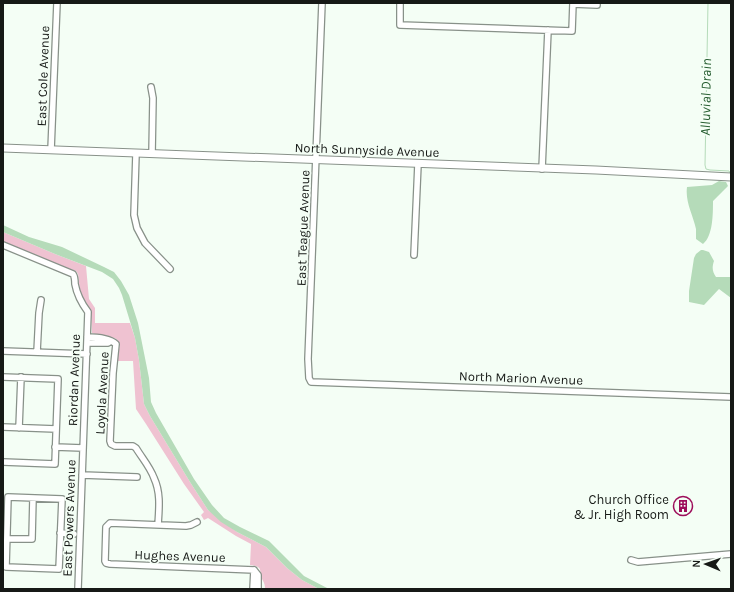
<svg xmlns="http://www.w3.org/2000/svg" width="734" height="592" viewBox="0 0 734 592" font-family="Karla,sans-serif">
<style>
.green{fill:#efc2d1}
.water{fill:#b5dbb9}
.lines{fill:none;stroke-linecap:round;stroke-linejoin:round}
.stream{stroke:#b5dbb9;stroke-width:1}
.minor-casing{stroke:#889189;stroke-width:8}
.major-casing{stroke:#889189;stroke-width:9}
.minor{stroke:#fff;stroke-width:5.5}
.major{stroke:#fff;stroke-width:7}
.labels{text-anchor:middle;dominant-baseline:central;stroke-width:3.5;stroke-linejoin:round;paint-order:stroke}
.street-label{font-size:13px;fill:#161916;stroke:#f4fef5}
.poi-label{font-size:13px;fill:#161916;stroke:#f4fef5;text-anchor:end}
.water-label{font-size:14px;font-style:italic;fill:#275e31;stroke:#f4fef5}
</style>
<rect width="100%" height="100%" fill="#f4fef5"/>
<path class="green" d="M3,232l52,22 31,12 3,33 6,9v15h35l5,15 4,22 5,44 6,12 40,66 18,28 29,22 29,15 21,21 15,12 17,9h-54c0,-5 -1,-6 -3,-10 -3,-9 1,-13 -12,-14l1,-21 -15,-8 -28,-18 -4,2 -3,-5 3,-3 -20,-28 -38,-60 -10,-15 -3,-48h-16l3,-17c-4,-8 -7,-6 -15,-7 -2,0 -4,-2 -6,-2 -3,-1 -5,-1 -7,-2l-1,-23 -8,-12 -3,-7 -2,-17 -2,-3 -51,-19 -22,-10z"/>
<path class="water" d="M719,181l7,1 2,4 -15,15c0,13 0,35 -10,43l-7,-5c0,-3 0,-7 0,-10 -3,-14 -11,-27 -9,-42l25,-2z
M3,225l26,12 33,10 42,20 10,5 7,9 8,14 9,28 11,55 2,24 5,11 38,66 18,26 12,13 16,9 29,14 35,35 25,13h-10l-17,-9 -15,-12 -21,-21 -29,-15 -16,-10 -13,-12 -18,-28 -40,-66 -6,-12 -5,-44 -4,-22 -13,-43 -3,-7 -6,-9 -11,-7 -47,-18 -52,-22z
M701,250h2l6,2 5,9c-2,6 -2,10 2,16h15v21l-12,-9 -15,16 -15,-3v-11l5,-33 2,-4z"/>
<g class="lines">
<path class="stream" d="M708,3l-3,162 1,4 4,1 19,1 1,2"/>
<g class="minor-casing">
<path id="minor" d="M322,3l-14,356 1,19 2,4 420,15
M400,3v22l172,6 1,-28
M573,4l24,1
M151,87l2,11 -1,56
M51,150l6,-147
M136,154l-2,61 3,13 8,15 25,26
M542,169l6,-139
M3,245l70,29c2,3 2,6 2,10 2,11 7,20 13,28l-10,277
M414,255l4,-91
M87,337c10,0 22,1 29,7l-3,29 -3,68 1,3 4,2h18l3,2c6,10 14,19 18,30 7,15 5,31 4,47
M87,343h21l3,-2
M3,351l84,3
M37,352l2,-39 2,-13
M3,377l55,2 -3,85 -52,-2
M3,427l53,2
M19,428l2,-51
M55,447l28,1
M82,475l55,2
M8,497l54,2 -3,70 -53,-2z
M197,522l-6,3 -5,1 -76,-3 -4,4 -1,34 1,2 4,1 144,6
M60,533l14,1
M7,539h25l1,-41
M631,560l7,2 93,-8
M254,570l4,5v14
M253,589l1,-19"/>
</g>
<g class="major-casing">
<path id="major" d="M3,148l593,22 135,7"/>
</g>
<use href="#minor" class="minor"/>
<use href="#major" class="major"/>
</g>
<defs>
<g id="building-ring" transform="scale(1)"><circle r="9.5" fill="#f4fef5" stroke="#9d0e5b" stroke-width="1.5"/><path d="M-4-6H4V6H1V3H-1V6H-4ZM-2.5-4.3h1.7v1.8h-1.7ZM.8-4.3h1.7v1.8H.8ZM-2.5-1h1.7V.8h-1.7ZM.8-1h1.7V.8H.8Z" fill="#9d0e5b"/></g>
</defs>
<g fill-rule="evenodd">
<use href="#building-ring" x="683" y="506"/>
</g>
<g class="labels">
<g class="street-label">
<text transform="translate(43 76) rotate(-88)">East Cole Avenue</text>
<text transform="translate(367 150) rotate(2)">North Sunnyside Avenue</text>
<text transform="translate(303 228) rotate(-88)">East Teague Avenue</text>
<text transform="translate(521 378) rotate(2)">North Marion Avenue</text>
<text transform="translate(74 380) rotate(-88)">Riordan Avenue</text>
<text transform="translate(102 393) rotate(-87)">Loyola Avenue</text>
<text transform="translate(69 518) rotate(-88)">East Powers Avenue</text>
<text transform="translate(180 556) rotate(2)">Hughes Avenue</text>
</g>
<g class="poi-label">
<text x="669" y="499">Church Office<tspan x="669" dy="15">&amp; Jr. High Room</tspan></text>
</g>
<g class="water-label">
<text transform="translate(706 97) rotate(-89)">Alluvial Drain</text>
</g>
</g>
<rect width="734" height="592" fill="none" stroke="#161916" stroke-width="8"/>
<g transform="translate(706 564) rotate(272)" stroke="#f4fef5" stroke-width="3" paint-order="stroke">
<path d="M0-3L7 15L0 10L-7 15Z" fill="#161916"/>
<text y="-6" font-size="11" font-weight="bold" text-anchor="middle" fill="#161916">N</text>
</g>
</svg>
